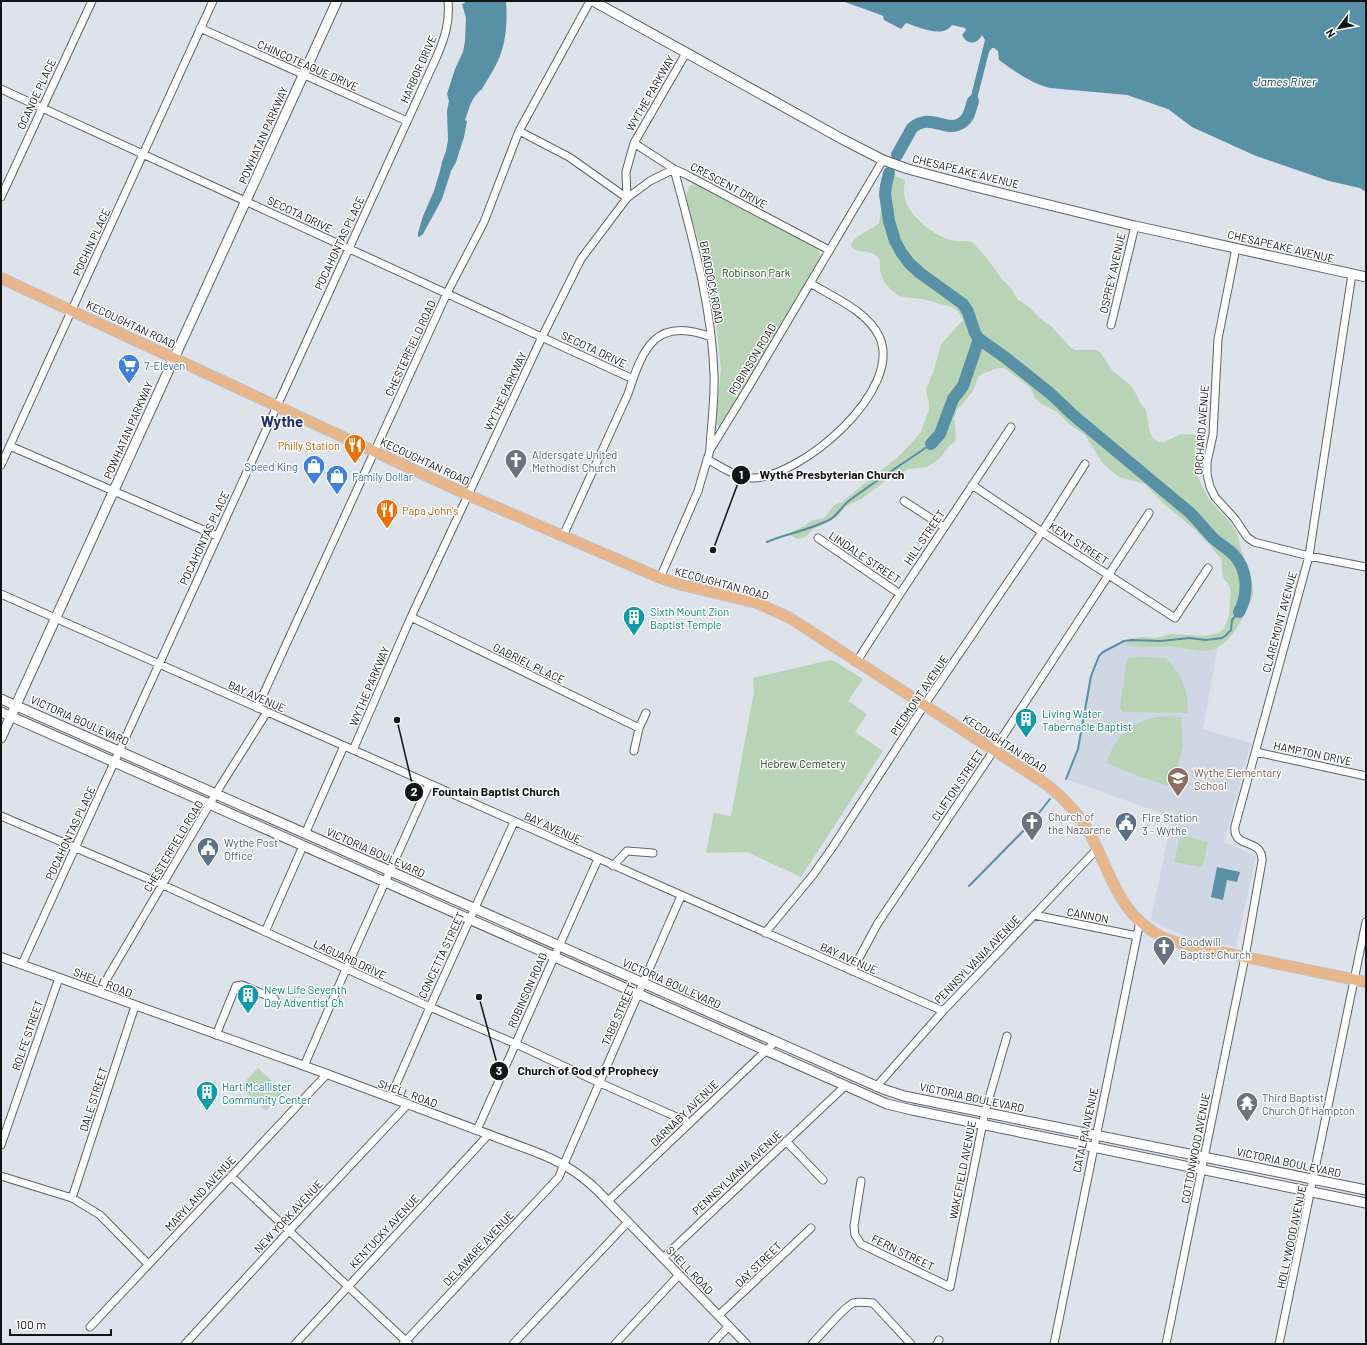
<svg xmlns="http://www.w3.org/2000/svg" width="1367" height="1345" viewBox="0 0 1367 1345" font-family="Barlow,sans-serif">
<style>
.built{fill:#cfd6e4}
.green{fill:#b9d3b6}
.water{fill:#5891a6}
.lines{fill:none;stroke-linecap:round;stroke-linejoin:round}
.stream{stroke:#5891a6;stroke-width:2}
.river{stroke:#5891a6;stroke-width:12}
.minor-casing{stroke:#60636a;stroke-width:9}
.tertiary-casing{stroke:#60636a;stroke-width:10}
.secondary-casing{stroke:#60636a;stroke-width:11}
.primary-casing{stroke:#c1c2c2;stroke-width:12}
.minor{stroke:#fff;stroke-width:7}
.tertiary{stroke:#fff;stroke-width:8}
.secondary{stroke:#fff;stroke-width:9}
.primary{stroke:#e9b68c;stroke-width:10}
.labels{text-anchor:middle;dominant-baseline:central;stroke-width:3;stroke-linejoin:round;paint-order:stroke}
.street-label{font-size:11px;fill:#121416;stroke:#fff}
.park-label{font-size:11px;fill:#1a4b16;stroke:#fff}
.shop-label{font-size:11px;fill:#366cbe;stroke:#fff;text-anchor:start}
.food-label{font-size:11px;fill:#c56008;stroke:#fff;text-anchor:end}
.worship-label{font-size:11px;fill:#5b616d;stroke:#fff;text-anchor:start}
.culture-label{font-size:11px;fill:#0d838f;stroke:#fff;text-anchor:start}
.education-label{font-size:11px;fill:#785e54;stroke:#fff;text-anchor:start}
.service-label{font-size:11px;fill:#4e5e75;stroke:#fff;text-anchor:start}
.water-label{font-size:12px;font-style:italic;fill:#134656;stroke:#fff}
.district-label{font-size:15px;font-weight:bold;fill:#203068;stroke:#fff}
.leader{fill:none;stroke:#121416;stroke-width:1.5}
.callout-dot{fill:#121416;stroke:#fff;stroke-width:1.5}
.mark-label{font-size:12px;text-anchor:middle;font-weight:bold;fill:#fff}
.callout-label{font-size:12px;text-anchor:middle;font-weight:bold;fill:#121416;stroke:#fff;stroke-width:3;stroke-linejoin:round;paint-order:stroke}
</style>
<rect width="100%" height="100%" fill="#dee2ea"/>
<path class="built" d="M1219,639l-16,90 48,14 -27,99 32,14 -20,91 -40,-8 -23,-8 -22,-11 21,-103 -106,-38 12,-30 13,-73 8,-20 4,-4 21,-10 8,-2z"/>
<path class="green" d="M885,172l20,8c-1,7 -2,15 1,22 6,17 32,37 50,39 6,1 11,-1 16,1l14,15 15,21 10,10 7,12 10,6 13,13 10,7 19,21 5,3h21l4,2 12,18 19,16 3,4 7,14 5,6 4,23 3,5 5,4h6l17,-8 15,1c7,10 0,19 0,29 0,9 4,18 8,26 7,17 26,27 33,44 2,7 4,16 7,23 3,12 9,23 9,35 0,5 -3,10 -5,15 -8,17 -17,36 -36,43 -10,3 -29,-3 -39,-3 -16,-1 -31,1 -46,-2l2,-6 14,-2 13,1 15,-4 35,2 12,-3 6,-4 5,-14 2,-25 -3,-6 -4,-5 -2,-6v-12l-3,-5 -5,-5 -4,-6 -17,-17 -30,-25 -18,-19 -26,-7 -9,-7 -8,-8 -17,-27 -16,-11 -12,-12 -16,-8 -6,-6 -5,-11 -26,-19h-6l-16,6 -4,3 -5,14 -16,19 -3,9 2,19 -2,5 -4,2 -12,15 -11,7 -18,2 -22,11 -26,19 -15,7 -9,11 -22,11 -10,9 -7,2 -10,-5 16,-8 7,-5 9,-2 5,-2 9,-12 8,-3 37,-30 19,-15 19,-20 4,-6 8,-21v-7l-3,-13 8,-20 7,-26 22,-24c-6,-14 -10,-13 -23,-16 -6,-2 -12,-4 -18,-5 -7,-1 -15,-1 -22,-3 -10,-5 -18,-15 -20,-26 0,-5 1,-10 -3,-14 -8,-7 -19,-2 -26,-9 2,-12 19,-16 28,-24l2,-13 -1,-25z
M697,184l119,64 4,5v5l-76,131 -24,38 -4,-3 5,-56 -6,-54 -13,-61 -15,-51c-1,-7 -1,-11 4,-17z
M1138,657l28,1c15,15 24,34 21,55l-64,-1 -3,-4 7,-50z
M830,660l4,1 29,18 -15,22 19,13 -12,18 28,19 -82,126 -54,-25 -41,1 8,-40 17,3 23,-124 -1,-14z
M1170,716l11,1 2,29 -10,37 -5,3 -35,-12 -26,-11c8,-30 32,-47 63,-47z
M1186,836l22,6 -5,23 -3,2 -26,-5 5,-22z
M258,1068l26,24 -18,19 -26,-24z"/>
<path class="water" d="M464,1h42c1,16 1,33 -4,49 -4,14 -13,27 -20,39 -11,9 -12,17 -17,31l2,1 -3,16 -8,25 -5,9 -9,28 -19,35 -4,3 -1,-1v-3l5,-17 11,-25 6,-20 2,-9 4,-11 2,-11 -1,-29 2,-10 -2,-7 8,-25 8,-17 2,-11 1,-23 -4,-14 3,-1z
M842,1h524v191l-6,-4 -31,-7 -73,-25 -64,-29 -24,-18 -41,-14 -77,-7c-19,-5 -36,-17 -51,-28l-1,-9 -4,-3h-2l-3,4 -13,51 -6,-3 15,-60 -3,-5c-5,10 -15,10 -20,0l4,-5 -1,-2 -13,-3c-10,14 -33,2 -46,-2l-5,6 -17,-9 -1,-4 -2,-1z
M1217,867l23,5 -3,10 -10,-2 -4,20 -12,-3z"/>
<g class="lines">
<path class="stream" d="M767,542c20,-9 44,-12 64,-23 7,-5 12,-14 19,-19 27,-20 54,-37 81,-56
M1066,779l12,-30 13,-73 8,-20 4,-4 21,-11 8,-1 29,1 28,-3 17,2 16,-2 3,-2 6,-6 1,-10 7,-8
M969,886l62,-63 19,-24"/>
<path class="river" d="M897,155l15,-27c20,-18 37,10 54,-9 4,-5 5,-12 7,-18
M889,173l-3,13 -1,8 4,27 6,20 6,11 8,11 11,10 43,31 5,8 7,21 4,6 27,19 45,36 22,21 115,96c9,8 16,18 25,27 6,6 14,10 20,16 15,15 16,40 6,58
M931,444l9,-10 13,-35 10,-13 16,-47"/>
<g class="minor-casing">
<path id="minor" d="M200,28l207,93
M1,89l632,290
M519,131l50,26 58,41 23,-17 24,-12 13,6 142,75
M634,143l40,26c18,68 38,136 40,206 1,25 -3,50 -4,74
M1,197l91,-196
M1236,248l-18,91 -5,96 -6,27v12l3,13 5,10 20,22 12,18 7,5 55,14 57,11
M1111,325l24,-99
M10,446l207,90
M707,459c12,7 31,19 45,19 49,0 153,-89 127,-142 -12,-25 -46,-39 -69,-53
M1,465l212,-464
M972,485l70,47 133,86 33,-50
M904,501l40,26
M563,536l65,-142c15,-47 28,-78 83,-57
M818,538l82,56
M660,578l38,-87 12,-41 38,-62 135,-228
M1,594l942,417
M411,617l228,111
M857,661l43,-67 111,-167
M257,708l190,-415 37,-71 35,-91 71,-130
M353,750l58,-133 131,-280 39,-78 46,-61 -1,-26 8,-29 52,-90
M634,751l5,-23 7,-15
M1256,752l110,24
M1,816l162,69 267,122 86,37 84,39 90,40
M305,834l39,-88
M613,866l14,-15 26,2
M1034,915l103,21
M265,932l38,-86
M765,933l48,-58 21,-30 91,-141 117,-172 43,-68
M22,964l415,-908c8,-19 13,-34 11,-55
M852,971l26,-48 116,-173 155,-237
M99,992l122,-207 46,-73
M216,1035l20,-49 6,-1 33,14
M304,1066l42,-97 83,-185
M876,1087l67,-76 154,-162
M390,1098l40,-91 84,-185
M477,1130l121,-271
M786,1141l37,39
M1,1145l58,-167
M1,1176l71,22 28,17 48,49
M231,1176l178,168
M861,1181l-7,45 1,9 6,9 89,43 35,-175 22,-76
M72,1198l63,-192
M608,1201l167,-159
M663,1258l182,-172
M719,1315l92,-87
M90,1327l237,-253
M185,1344l104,-113 119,-127
M295,1344l194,-210
M403,1344l156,-167 5,-13 117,-268
M513,1344l115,-122
M615,1344l64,-69
M712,1344l17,-18
M812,1344c8,-8 32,-37 41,-41 6,-2 14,0 20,0l38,41
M937,1344l2,-4
M1054,1344l86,-423
M1166,1344l79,-387 17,-96c1,-24 -30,-11 -27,-35l74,-270 43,-282
M1279,1344l87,-422"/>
</g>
<g class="tertiary-casing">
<path id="tertiary" d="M1,957l326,117 206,77c26,10 44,20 64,39l149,154"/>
</g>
<g class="secondary-casing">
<path id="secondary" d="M593,1l249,138 41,21 25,9 64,17 163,40 231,51
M1,699l882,390 21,7 462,94
M1,712l886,392 25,6 454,93
M1,738l336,-737"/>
</g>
<g class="primary-casing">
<path id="primary" d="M1,278l467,217 190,82 24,8 75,18 33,15 256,166c18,14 33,30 44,50 22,41 28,81 74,104 8,3 16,5 23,7l179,37"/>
</g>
<use href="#minor" class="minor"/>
<use href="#tertiary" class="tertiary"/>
<use href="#secondary" class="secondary"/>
<use href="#primary" class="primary"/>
</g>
<defs>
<g id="supermarket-pin" transform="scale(1.15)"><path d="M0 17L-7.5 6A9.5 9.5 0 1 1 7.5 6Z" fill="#3f7fe0" stroke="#fff"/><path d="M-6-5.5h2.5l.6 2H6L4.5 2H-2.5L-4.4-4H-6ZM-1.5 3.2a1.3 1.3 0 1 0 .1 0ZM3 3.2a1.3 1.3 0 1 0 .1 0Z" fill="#fff"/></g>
<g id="restaurant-pin" transform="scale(1.15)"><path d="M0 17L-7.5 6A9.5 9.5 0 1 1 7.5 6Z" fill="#e8710a" stroke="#fff"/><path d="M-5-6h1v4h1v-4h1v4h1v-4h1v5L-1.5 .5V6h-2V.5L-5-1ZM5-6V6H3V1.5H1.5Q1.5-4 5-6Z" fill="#fff"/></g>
<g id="church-pin" transform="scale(1.15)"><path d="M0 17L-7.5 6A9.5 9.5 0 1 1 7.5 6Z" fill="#6b7280" stroke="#fff"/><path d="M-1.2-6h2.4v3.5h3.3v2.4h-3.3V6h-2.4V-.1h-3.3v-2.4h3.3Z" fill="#fff"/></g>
<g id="shop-pin" transform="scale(1.15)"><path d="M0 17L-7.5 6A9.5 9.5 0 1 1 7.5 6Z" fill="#3f7fe0" stroke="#fff"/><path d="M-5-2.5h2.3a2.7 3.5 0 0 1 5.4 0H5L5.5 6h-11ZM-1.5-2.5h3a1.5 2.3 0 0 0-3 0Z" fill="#fff"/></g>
<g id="building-pin" transform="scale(1.15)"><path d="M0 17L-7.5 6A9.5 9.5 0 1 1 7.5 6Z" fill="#0f9aa8" stroke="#fff"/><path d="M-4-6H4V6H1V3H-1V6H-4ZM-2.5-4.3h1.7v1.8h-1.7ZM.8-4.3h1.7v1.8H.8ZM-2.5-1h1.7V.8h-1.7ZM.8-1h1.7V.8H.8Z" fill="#fff"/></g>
<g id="school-pin" transform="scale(1.15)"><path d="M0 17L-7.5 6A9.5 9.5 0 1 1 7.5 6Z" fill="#8d6e63" stroke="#fff"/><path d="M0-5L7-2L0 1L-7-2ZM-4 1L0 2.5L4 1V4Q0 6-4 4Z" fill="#fff"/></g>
<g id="civic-pin" transform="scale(1.15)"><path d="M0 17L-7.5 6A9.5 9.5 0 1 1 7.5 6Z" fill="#5c6f8a" stroke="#fff"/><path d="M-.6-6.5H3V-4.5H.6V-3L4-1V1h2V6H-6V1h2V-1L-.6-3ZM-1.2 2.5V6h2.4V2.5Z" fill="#fff"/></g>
<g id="temple-pin" transform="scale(1.15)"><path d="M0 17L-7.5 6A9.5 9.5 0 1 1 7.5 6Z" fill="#6b7280" stroke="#fff"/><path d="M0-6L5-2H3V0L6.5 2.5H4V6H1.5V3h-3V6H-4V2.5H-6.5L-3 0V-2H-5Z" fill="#fff"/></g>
</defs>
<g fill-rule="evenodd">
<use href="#supermarket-pin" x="129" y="365"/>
<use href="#restaurant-pin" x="355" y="445"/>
<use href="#church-pin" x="516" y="460"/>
<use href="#shop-pin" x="314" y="466"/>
<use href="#shop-pin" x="337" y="476"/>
<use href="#restaurant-pin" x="387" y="510"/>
<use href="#building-pin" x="634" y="617"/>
<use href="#building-pin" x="1026" y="719"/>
<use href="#school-pin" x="1178" y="778"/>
<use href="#church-pin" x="1032" y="822"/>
<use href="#civic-pin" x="1126" y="823"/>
<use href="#civic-pin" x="208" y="848"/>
<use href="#church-pin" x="1164" y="947"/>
<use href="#building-pin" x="248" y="995"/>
<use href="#building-pin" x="207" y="1092"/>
<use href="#temple-pin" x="1247" y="1103"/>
</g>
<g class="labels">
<g class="street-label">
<text transform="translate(308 65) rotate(24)">CHINCOTEAGUE DRIVE</text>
<text transform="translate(418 69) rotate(-66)">HARBOR DRIVE</text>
<text transform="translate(650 93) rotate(-60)">WYTHE PARKWAY</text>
<text transform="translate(36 94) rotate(-65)">OCANOE PLACE</text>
<text transform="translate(263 135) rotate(-66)">POWHATAN PARKWAY</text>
<text transform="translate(966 171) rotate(14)">CHESAPEAKE AVENUE</text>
<text transform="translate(729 185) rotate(28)">CRESCENT DRIVE</text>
<text transform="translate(300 214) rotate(25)">SECOTA DRIVE</text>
<text transform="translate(91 242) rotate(-65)">POCHIN PLACE</text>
<text transform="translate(339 243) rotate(-65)">POCAHONTAS PLACE</text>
<text transform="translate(1281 246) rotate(13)">CHESAPEAKE AVENUE</text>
<text transform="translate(1112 273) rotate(-77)">OSPREY AVENUE</text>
<text transform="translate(712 282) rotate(79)">BRADDOCK ROAD</text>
<text transform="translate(131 324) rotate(25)">KECOUGHTAN ROAD</text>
<text transform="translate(410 348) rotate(-65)">CHESTERFIELD ROAD</text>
<text transform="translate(594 349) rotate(25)">SECOTA DRIVE</text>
<text transform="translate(752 359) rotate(-59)">ROBINSON ROAD</text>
<text transform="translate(505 391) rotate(-65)">WYTHE PARKWAY</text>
<text transform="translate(128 430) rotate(-66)">POWHATAN PARKWAY</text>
<text transform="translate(1201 430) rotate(-86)">ORCHARD AVENUE</text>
<text transform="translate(425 461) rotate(25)">KECOUGHTAN ROAD</text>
<text transform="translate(924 537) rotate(-56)">HILL STREET</text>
<text transform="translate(204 538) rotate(-65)">POCAHONTAS PLACE</text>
<text transform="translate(1079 543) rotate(33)">KENT STREET</text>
<text transform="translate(865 557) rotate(34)">LINDALE STREET</text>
<text transform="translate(722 583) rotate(15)">KECOUGHTAN ROAD</text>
<text transform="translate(1279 622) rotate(-75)">CLAREMONT AVENUE</text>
<text transform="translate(529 663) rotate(26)">GABRIEL PLACE</text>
<text transform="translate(369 686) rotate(-67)">WYTHE PARKWAY</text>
<text transform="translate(919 695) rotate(-56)">PIEDMONT AVENUE</text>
<text transform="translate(257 696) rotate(24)">BAY AVENUE</text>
<text transform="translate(80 720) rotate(24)">VICTORIA BOULEVARD</text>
<text transform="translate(1005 743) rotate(33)">KECOUGHTAN ROAD</text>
<text transform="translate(1313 753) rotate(12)">HAMPTON DRIVE</text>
<text transform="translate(957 785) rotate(-56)">CLIFTON STREET</text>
<text transform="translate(553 827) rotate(24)">BAY AVENUE</text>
<text transform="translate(70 833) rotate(-65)">POCAHONTAS PLACE</text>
<text transform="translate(173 846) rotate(-59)">CHESTERFIELD ROAD</text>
<text transform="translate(376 852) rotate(24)">VICTORIA BOULEVARD</text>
<text transform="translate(1088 915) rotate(11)">CANNON</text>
<text transform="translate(441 955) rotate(-65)">CONCETTA STREET</text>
<text transform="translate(849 958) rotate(24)">BAY AVENUE</text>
<text transform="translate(350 959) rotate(25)">LAGUARD DRIVE</text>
<text transform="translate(977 959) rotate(-46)">PENNSYLVANIA AVENUE</text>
<text transform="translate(103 982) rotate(21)">SHELL ROAD</text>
<text transform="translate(672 983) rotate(24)">VICTORIA BOULEVARD</text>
<text transform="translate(527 990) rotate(-66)">ROBINSON ROAD</text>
<text transform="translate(618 1014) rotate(-66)">TABB STREET</text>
<text transform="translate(27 1035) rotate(-71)">ROLFE STREET</text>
<text transform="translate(408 1093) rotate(20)">SHELL ROAD</text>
<text transform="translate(972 1097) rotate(12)">VICTORIA BOULEVARD</text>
<text transform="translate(93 1099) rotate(-72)">DALE STREET</text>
<text transform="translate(684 1113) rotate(-44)">DARNABY AVENUE</text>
<text transform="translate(1085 1130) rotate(-78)">CATALPA AVENUE</text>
<text transform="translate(1195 1148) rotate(-79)">COTTONWOOD AVENUE</text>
<text transform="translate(1289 1162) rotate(12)">VICTORIA BOULEVARD</text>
<text transform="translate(962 1170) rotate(-79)">WAKEFIELD AVENUE</text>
<text transform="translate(737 1172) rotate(-43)">PENNSYLVANIA AVENUE</text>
<text transform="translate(200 1193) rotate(-47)">MARYLAND AVENUE</text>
<text transform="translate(288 1216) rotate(-47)">NEW YORK AVENUE</text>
<text transform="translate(384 1231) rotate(-47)">KENTUCKY AVENUE</text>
<text transform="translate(1291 1237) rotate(-78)">HOLLYWOOD AVENUE</text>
<text transform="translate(478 1248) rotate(-47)">DELAWARE AVENUE</text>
<text transform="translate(903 1252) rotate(26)">FERN STREET</text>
<text transform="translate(758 1264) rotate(-44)">DAY STREET</text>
<text transform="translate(690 1270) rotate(46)">SHELL ROAD</text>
</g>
<g class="park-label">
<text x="756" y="272">Robinson Park</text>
<text x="803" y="763">Hebrew Cemetery</text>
</g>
<g class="shop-label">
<text x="144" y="365">7-Eleven</text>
<text x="298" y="466" text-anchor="end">Speed King</text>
<text x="352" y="476">Family Dollar</text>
</g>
<g class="food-label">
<text x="340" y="445">Philly Station</text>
<text x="402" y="510" text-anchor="start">Papa John's</text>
</g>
<g class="worship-label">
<text x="532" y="454">Aldersgate United<tspan x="532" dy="13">Methodist Church</tspan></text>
<text x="1048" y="816">Church of<tspan x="1048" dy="13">the Nazarene</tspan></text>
<text x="1180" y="941">Goodwill<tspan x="1180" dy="13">Baptist Church</tspan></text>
<text x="1262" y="1097">Third Baptist<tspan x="1262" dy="13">Church Of Hampton</tspan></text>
</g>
<g class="culture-label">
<text x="650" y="611">Sixth Mount Zion<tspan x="650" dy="13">Baptist Temple</tspan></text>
<text x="1042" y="713">Living Water<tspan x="1042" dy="13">Tabernacle Baptist</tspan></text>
<text x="264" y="989">New Life Seventh<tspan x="264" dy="13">Day Adventist Ch</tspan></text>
<text x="222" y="1086">Hart Mcallister<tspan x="222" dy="13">Community Center</tspan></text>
</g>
<g class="education-label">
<text x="1194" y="772">Wythe Elementary<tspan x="1194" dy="13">School</tspan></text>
</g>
<g class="service-label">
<text x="1142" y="817">Fire Station<tspan x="1142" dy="13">3 - Wythe</tspan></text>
<text x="224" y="842">Wythe Post<tspan x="224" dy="13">Office</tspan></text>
</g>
<g class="water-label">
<text x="1285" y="81">James River</text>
</g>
<g class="district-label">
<text x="282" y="421">Wythe</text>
</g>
</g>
<path class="leader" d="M713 550L741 475M397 720L414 792M479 997L499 1071"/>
<g class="callout-dot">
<circle cx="713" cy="550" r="4"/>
<circle cx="397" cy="720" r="4"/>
<circle cx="479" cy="997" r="4"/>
<circle cx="741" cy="475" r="10"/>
<circle cx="414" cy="792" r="10"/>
<circle cx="499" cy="1071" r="10"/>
</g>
<g class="mark-label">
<text x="741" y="479">1</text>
<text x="414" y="796">2</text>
<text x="499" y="1075">3</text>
</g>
<g class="callout-label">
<text x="832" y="479">Wythe Presbyterian Church</text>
<text x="496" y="796">Fountain Baptist Church</text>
<text x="588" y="1075">Church of God of Prophecy</text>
</g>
<rect width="1367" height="1345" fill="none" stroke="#121416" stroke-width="4"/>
<g transform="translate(1339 28) rotate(238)" stroke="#ffffff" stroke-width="3" paint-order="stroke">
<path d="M0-3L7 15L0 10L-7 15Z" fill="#121416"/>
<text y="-6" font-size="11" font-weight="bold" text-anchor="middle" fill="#121416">N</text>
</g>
<path d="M10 1329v6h101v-6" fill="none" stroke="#121416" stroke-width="2"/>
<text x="16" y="1329" font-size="12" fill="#121416" stroke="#ffffff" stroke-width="3" paint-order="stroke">100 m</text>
</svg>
